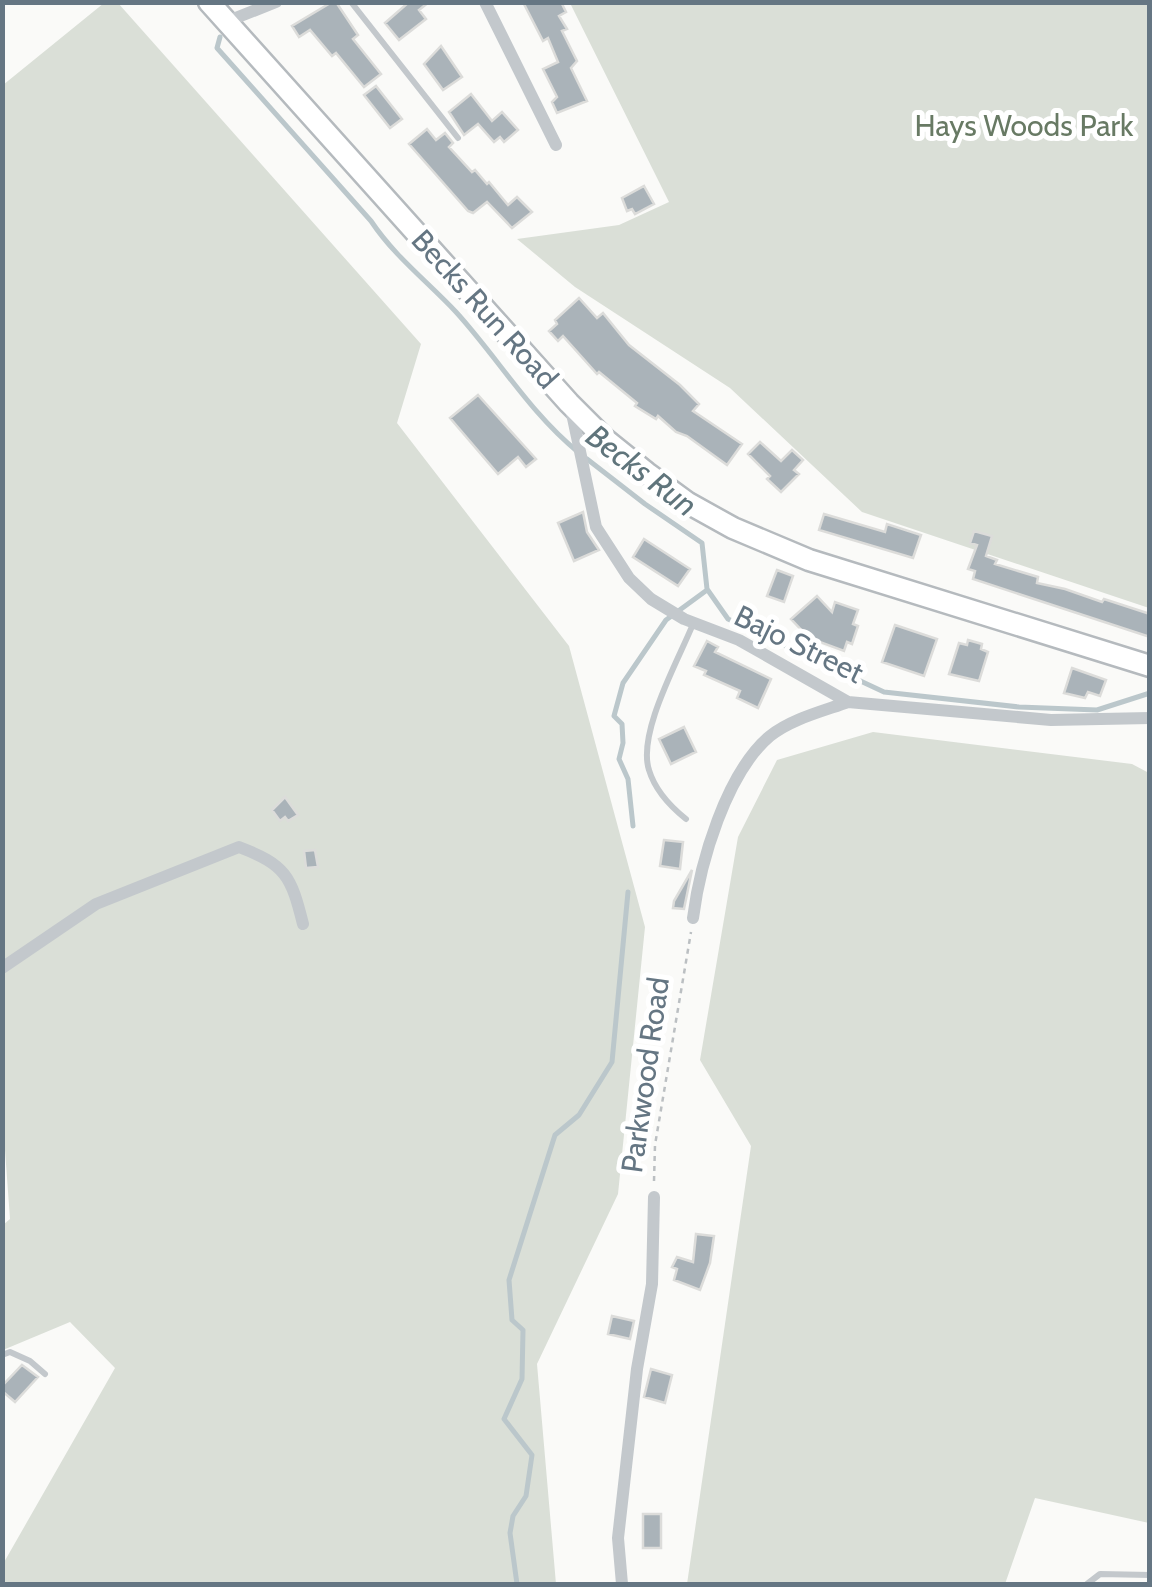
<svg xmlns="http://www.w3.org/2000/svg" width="1152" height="1587" viewBox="0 0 1152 1587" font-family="Cabin,sans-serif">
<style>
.green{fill:#dadfd7}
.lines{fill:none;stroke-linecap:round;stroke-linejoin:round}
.stream{stroke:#bbc7cb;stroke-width:5}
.building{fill:#aab3b9;stroke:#dcdcda;stroke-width:2.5}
.primary-casing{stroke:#b5babe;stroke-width:25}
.path{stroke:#bbbfc2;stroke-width:2.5;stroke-dasharray:5 5;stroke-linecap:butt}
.service{stroke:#c3c8cc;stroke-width:6}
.minor{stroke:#c3c8cc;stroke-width:12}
.primary{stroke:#fff;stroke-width:20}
.labels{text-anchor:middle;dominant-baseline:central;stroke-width:10;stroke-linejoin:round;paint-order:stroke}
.park-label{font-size:30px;fill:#687a64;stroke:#fff}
.street-label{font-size:30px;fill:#657683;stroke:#fff}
.water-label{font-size:32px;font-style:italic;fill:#60757c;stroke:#fff}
</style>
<rect width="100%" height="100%" fill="#fafaf8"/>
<path class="green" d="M104,3h14l303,341 -24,79 172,223 76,281 -27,267 -81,170 19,220h-553v-20l112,-196 -45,-46 -67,28v-125l7,-6 -8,-110 1,-1024z
M570,3h579v605l-287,-96 -132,-124 -155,-101 -58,-48 102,-14 50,-23z
M873,732l259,32 17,9v750l-114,-25 -30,86h-318l64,-438 -51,-86 38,-223 39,-77z"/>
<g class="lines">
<path class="stream" d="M220,37l-3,11 154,173c24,36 56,60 85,91 42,46 73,100 122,140
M587,459l58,45 57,39 5,46 21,30 156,73 135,15 78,3 53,-17
M633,826l-5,-47 -9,-20 4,-16 -1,-19 -8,-8 9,-33 43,-63 41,-30
M517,1584l-7,-51 3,-17 13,-20 6,-41 -28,-36 18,-40 1,-49 -11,-10 -3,-40 46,-145 24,-20 33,-53 16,-170"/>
</g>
<path class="building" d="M332,2h4l22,33 -5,4 28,35 -17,13 -28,-34 -4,3 -22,-26 -11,7 -7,-11z
M409,2h20l-10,8 7,9 -27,21 -14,-17z
M523,2h38l5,10 -7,4 8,13 -5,2 15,30 -6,7 16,33 -30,12 -5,-11 5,-5 -14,-28 15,-7 -10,-24 -5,3z
M441,46l21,31 -19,13 -19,-26z
M376,86l26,33 -12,9 -26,-33z
M471,94l21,27 10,-9 16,18 -14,12 -4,-5 -6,5 -16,-18 -14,11 -15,-23z
M427,129l9,11 9,-7 8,10 -4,4 23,25 3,-2 12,14 2,-2 19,23 9,-8 15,15 -20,16 -25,-26 -14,11 -5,-2 -59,-67z
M644,186l10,18 -19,10 -3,-5 -5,2 -5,-13z
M579,298l18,20 6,-5 26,32 51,40 19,19 -6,7 49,33 -15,21 -40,-29 -11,-4 -18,-16 -2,3 -21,-13 2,-3 -38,-31 -2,2 -34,-38 -5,5 -9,-10 8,-7 -2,-4z
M478,395l58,64 -10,8 -8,-10 -20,17 -48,-56z
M760,442l21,19 11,-11 11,10 -9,10 5,4 -18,18 -14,-13 3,-3 -22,-22z
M583,512l4,20 12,18 -25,11 -16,-38z
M824,514l61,18 2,-8 34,11 -8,23 -94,-28z
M974,531l18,5 -6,20 11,4 -2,4 43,13 -1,6 28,6 37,13 2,-3 46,15v23l-177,-58 2,-8 -7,-2 9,-24 -7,-2z
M644,539l46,30 -12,17 -45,-29z
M777,570l16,6 -9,26 -17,-6z
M817,596l15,16 3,-10 23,8 -5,14 5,2 -6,18 -5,-2 -3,9 -35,-13 -18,-19z
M895,625l42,14 -13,37 -42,-14z
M968,640l14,4 -1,5 7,3 -9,29 -30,-7 10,-31 8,2z
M707,641l11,6 -3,5 56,27 -13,29 -21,-10 3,-7 -36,-16 2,-4 -12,-5z
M1072,668l34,12 -6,16 -12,-4 -3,6 -21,-5z
M684,727l12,25 -25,12 -12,-25z
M285,797l13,18 -10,6 -3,-4 -5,4 -8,-11z
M664,840l19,2 -3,27 -20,-3z
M315,850l3,17 -12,1 -2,-17z
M692,870l-8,39 -11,-1 1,-7z
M696,1234l18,2 -4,27 -10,27 -26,-10 3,-11 -5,-2 5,-10 16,5z
M612,1316l22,5 -4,18 -22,-5z
M22,1365l16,12 -23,25 -13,-11v-5z
M651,1369l21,6 -7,28 -21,-6z
M643,1514h18v34h-18z"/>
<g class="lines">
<g class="primary-casing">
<path id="primary" d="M209,2l360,401 37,37 41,33 41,30 45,25 76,32 341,106"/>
</g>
<path class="path" d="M654,1181l1,-36 36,-213"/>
<path class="service" d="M351,2l107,136
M686,819c-15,-12 -31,-29 -37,-49 -12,-37 30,-111 44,-146
M2,1355l8,-3 20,9 15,13
M1087,1584l13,-10 50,1"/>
<path class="minor" d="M485,2l71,143
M228,21l48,-19
M570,404l26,123 33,51 22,21 33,20 55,21 109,62 203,18 99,-2
M693,918c7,-55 33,-145 77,-182 21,-17 53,-25 78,-34
M2,968l94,-64 143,-57c47,18 52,29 64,77
M622,1584l-4,-46 19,-169 15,-85 2,-87"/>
<use href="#primary" class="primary"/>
</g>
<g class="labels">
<g class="park-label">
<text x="1024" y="125">Hays Woods Park</text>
</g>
<g class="street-label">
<text transform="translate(485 309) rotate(48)">Becks Run Road</text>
<text transform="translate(799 644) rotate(26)">Bajo Street</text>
<text transform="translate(645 1075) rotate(-82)">Parkwood Road</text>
</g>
<g class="water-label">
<text transform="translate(642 470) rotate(37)">Becks Run</text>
</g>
</g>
<rect width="1152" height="1587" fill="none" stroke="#657683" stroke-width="10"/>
</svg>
